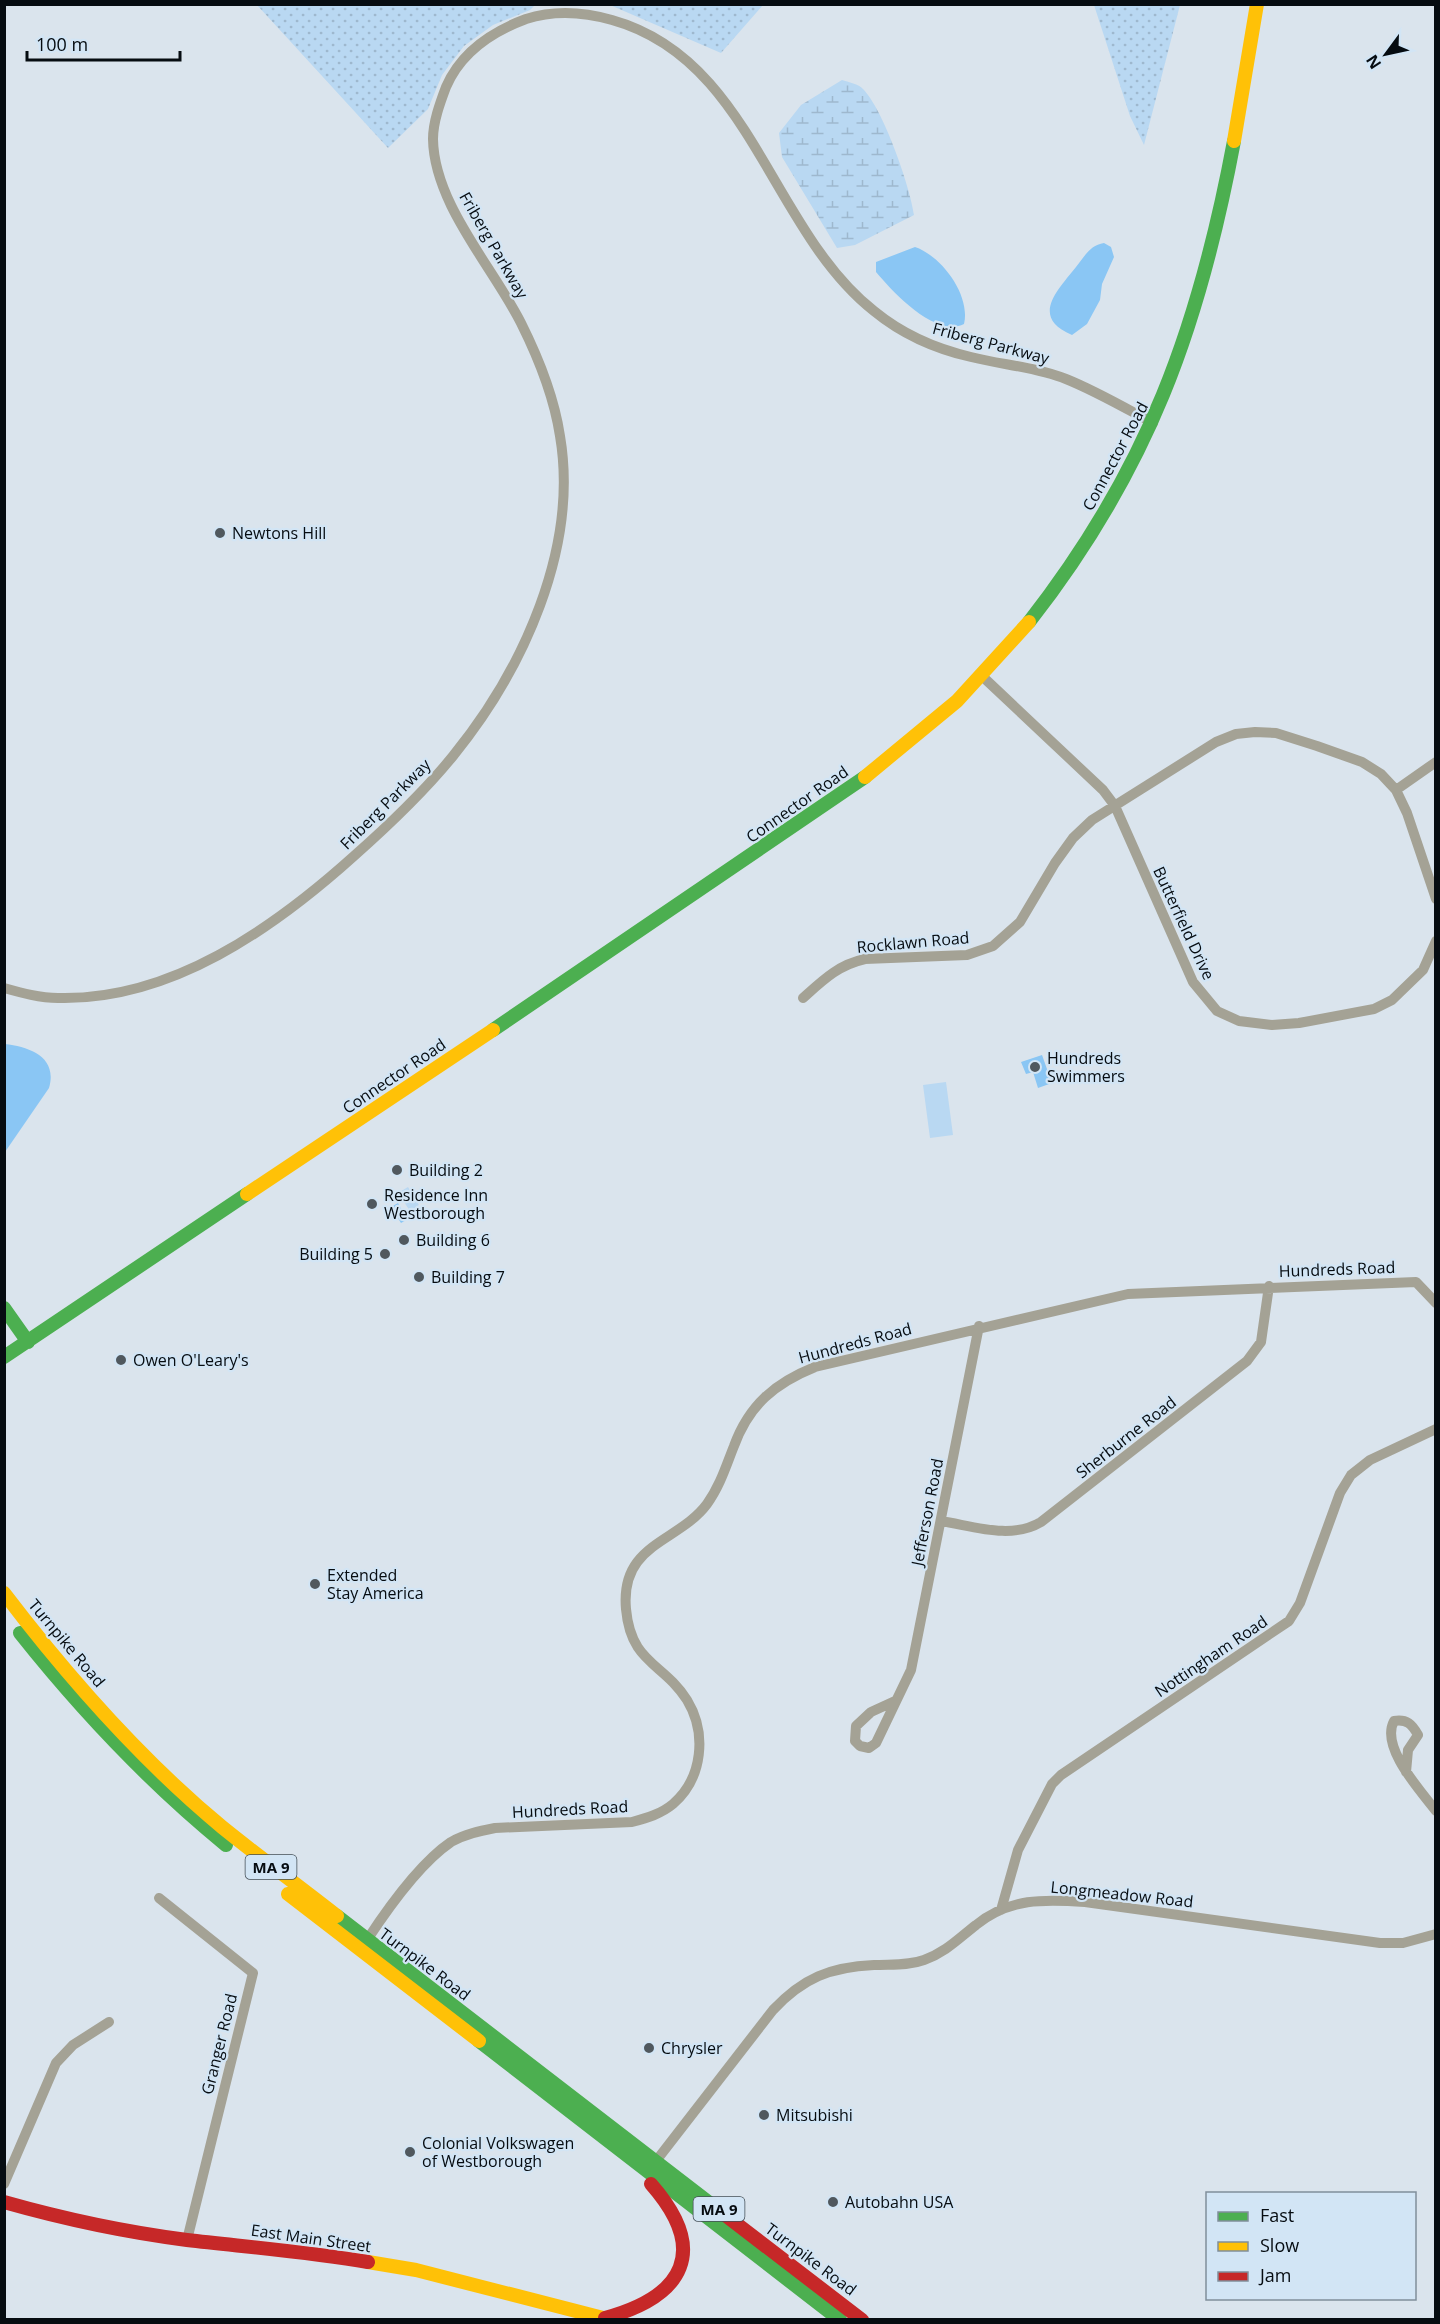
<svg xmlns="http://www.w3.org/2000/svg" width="1440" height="2324" viewBox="0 0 1440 2324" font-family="'Open Sans',sans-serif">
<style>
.wetland{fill:url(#wetland-marsh)}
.park{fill:url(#park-dots)}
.garden{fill:#b9d8f2}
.water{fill:#8ac6f4}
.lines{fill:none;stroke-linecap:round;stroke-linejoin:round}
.street{stroke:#a4a295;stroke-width:10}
.fast{stroke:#4caf50;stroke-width:14}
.slow{stroke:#ffc107;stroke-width:14}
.jam{stroke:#c62828;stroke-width:14}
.poi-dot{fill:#50585e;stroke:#d2e5f5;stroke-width:2}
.labels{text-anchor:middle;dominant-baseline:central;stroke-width:4.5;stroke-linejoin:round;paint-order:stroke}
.shield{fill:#d2e5f5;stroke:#434d55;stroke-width:1.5}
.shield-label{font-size:15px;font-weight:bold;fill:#060c11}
.street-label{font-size:16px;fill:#060c11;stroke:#d2e5f5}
.poi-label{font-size:16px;fill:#060c11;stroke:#d2e5f5;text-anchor:start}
</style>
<defs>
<pattern id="wetland-marsh" width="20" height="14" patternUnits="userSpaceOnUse" patternTransform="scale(1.5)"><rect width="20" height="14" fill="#b9d8f2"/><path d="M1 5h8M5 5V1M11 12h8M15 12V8" fill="none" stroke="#9eb8ce"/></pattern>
<pattern id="park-dots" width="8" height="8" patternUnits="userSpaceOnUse" patternTransform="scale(1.5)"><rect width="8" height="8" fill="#b9d8f2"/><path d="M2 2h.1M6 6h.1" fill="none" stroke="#9eb8ce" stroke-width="1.8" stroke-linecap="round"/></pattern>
</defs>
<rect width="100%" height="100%" fill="#dae4ed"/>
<path class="wetland" d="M842,80c6,2 17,4 21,9 20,20 47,97 51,126l-59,30 -18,3 -55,-91 -3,-24 22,-28z"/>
<path class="park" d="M257,5h278l-5,5 -37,15 -29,21 -22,29 -14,34 -40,39z
M610,5l153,-1v1l-42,48z
M1094,5h86l-36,140 -14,-29z"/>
<path class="garden" d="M946,1082l7,53 -23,3 -7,-53z
M408,1187l11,18 -9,6 -12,-18z"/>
<path class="water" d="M1104,243l7,4 3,10 -12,27 -2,16 -13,24 -15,11c-42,-18 -15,-44 4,-68 8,-10 14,-22 28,-24z
M915,247c27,9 56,49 49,77 -29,14 -71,-32 -88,-52v-10z
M5,1044c25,3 53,13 44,44l-44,64z
M1042,1055l10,28 -14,5 -5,-16 -7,2 -5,-12z
M398,1203l10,16 -7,4 -10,-16z"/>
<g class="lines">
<path class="street" d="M982,676l121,114 12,16 78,176 24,29 22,10 33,4 27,-2 75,-14 18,-9 31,-30 13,-29
M1396,790l40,-28
M4,988c18,5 36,10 54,10 113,3 216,-70 296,-142 35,-31 69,-63 99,-100 70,-86 126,-208 107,-320 -6,-40 -21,-77 -39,-113 -28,-56 -87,-119 -88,-184 0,-17 7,-36 13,-52 15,-35 45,-55 80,-68 28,-9 58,-7 86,1 140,39 158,209 262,291 28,23 62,38 97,46 32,8 65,10 95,22 30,12 59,29 87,44
M803,998c20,-18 35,-33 62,-39l102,-4 26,-9 27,-24 35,-59 18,-25 19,-18 124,-78 20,-8 19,-2 21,1 41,13 45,16 19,12 15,16 11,23 29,86
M941,1521c32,5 70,19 100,1l206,-161 14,-19 8,-56
M895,1701l-24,11 -15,14 -1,15 5,5 9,2 7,-5 35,-73 68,-344
M1406,1772l2,-22 10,-15c-6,-11 -11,-16 -24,-14 -14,26 26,69 42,90
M159,1898l94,75 -66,267
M1001,1910l17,-60 34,-66 9,-9 228,-154 11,-18 40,-110 11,-18 19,-15 66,-31
M367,1940c21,-32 53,-77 84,-98 14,-8 29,-11 44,-14l137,-6c15,-4 29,-8 41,-18 30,-26 34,-71 14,-104 -24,-38 -56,-36 -61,-91 -6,-66 52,-66 81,-105 13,-18 19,-38 27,-58 15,-41 41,-63 81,-79l313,-73 288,-12 20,21
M656,2161l117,-151c30,-32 57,-43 101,-45 16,-1 34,1 50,-5 22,-8 34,-21 52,-35 33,-27 68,-26 109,-23l295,41h23l33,-9
M4,2184l52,-121 17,-18 36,-23"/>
<path class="fast" d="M1029,622c119,-152 170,-294 205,-481
M493,1030l372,-253
M4,1308l24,34
M4,1357l243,-163
M20,1633c62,78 129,149 206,212
M337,1916l379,292
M479,2041l361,279"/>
<path class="slow" d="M1234,141l23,-137
M865,777l92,-76 72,-79
M247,1194l246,-164
M4,1593c64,84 136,166 218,234 37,30 77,59 115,89
M288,1894l191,147
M368,2262l48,8 195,50"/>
<path class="jam" d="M4,2202c60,17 121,30 183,38 61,7 121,12 181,22
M716,2208l146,112
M605,2318c80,-22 104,-68 46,-134"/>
</g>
<g class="poi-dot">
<circle cx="220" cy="533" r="6"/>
<circle cx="1035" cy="1067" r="6"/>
<circle cx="397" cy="1170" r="6"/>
<circle cx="372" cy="1204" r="6"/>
<circle cx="404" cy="1240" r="6"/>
<circle cx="385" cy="1254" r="6"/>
<circle cx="419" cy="1277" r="6"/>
<circle cx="121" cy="1360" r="6"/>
<circle cx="315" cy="1584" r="6"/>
<circle cx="649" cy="2048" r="6"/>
<circle cx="764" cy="2115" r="6"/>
<circle cx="410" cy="2152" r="6"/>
<circle cx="833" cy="2202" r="6"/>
</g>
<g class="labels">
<g class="shield">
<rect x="245.5" y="1855" width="51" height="24" rx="4.5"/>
<rect x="693.5" y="2197" width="51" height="24" rx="4.5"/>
</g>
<g class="shield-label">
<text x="271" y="1867">MA 9</text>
<text x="719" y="2209">MA 9</text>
</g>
<g class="street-label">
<text transform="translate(494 245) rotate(60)">Friberg Parkway</text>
<text transform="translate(991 343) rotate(15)">Friberg Parkway</text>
<text transform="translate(1115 456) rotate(-62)">Connector Road</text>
<text transform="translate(385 804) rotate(-45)">Friberg Parkway</text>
<text transform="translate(797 804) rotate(-35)">Connector Road</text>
<text transform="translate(1184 923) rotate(65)">Butterfield Drive</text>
<text transform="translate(913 942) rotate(-5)">Rocklawn Road</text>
<text transform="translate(394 1076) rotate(-34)">Connector Road</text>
<text transform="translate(1337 1269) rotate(-2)">Hundreds Road</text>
<text transform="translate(855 1343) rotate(-15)">Hundreds Road</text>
<text transform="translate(1126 1437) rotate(-38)">Sherburne Road</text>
<text transform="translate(927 1512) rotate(-79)">Jefferson Road</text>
<text transform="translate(67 1643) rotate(50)">Turnpike Road</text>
<text transform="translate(1211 1656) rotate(-34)">Nottingham Road</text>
<text transform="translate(570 1809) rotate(-3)">Hundreds Road</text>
<text transform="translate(1122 1894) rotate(6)">Longmeadow Road</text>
<text transform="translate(425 1964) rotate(37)">Turnpike Road</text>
<text transform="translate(219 2044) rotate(-76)">Granger Road</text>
<text transform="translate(311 2238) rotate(8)">East Main Street</text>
<text transform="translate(811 2259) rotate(37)">Turnpike Road</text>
</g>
<g class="poi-label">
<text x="232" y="533">Newtons Hill</text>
<text x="1047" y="1058">Hundreds<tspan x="1047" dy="18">Swimmers</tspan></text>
<text x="409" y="1170">Building 2</text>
<text x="384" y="1195">Residence Inn<tspan x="384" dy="18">Westborough</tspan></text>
<text x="416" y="1240">Building 6</text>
<text x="373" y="1254" text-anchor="end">Building 5</text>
<text x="431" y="1277">Building 7</text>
<text x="133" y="1360">Owen O'Leary's</text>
<text x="327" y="1575">Extended<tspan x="327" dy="18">Stay America</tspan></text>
<text x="661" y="2048">Chrysler</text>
<text x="776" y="2115">Mitsubishi</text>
<text x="422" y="2143">Colonial Volkswagen<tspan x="422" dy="18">of Westborough</tspan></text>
<text x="845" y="2202">Autobahn USA</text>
</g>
</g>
<rect width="1440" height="2324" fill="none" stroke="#060c11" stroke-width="12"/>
<rect x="1206" y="2192" width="210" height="108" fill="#d2e5f5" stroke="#808e9a" stroke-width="1.5"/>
<rect x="1218" y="2212" width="30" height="9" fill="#4caf50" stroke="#808e9a" stroke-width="1.5"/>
<text x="1260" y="2222" font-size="18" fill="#060c11">Fast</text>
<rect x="1218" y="2242" width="30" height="9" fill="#ffc107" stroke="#808e9a" stroke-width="1.5"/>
<text x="1260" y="2252" font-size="18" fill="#060c11">Slow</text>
<rect x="1218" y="2272" width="30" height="9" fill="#c62828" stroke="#808e9a" stroke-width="1.5"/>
<text x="1260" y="2282" font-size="18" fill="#060c11">Jam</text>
<g transform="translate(1386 54) rotate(237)" stroke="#d2e5f5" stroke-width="4.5" paint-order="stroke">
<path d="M0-4.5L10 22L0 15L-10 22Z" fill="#060c11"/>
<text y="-9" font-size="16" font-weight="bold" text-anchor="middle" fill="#060c11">N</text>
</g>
<path d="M27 51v9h153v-9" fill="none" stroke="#060c11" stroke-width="3"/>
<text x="36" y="51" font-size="18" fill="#060c11" stroke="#d2e5f5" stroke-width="4.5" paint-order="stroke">100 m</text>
</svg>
